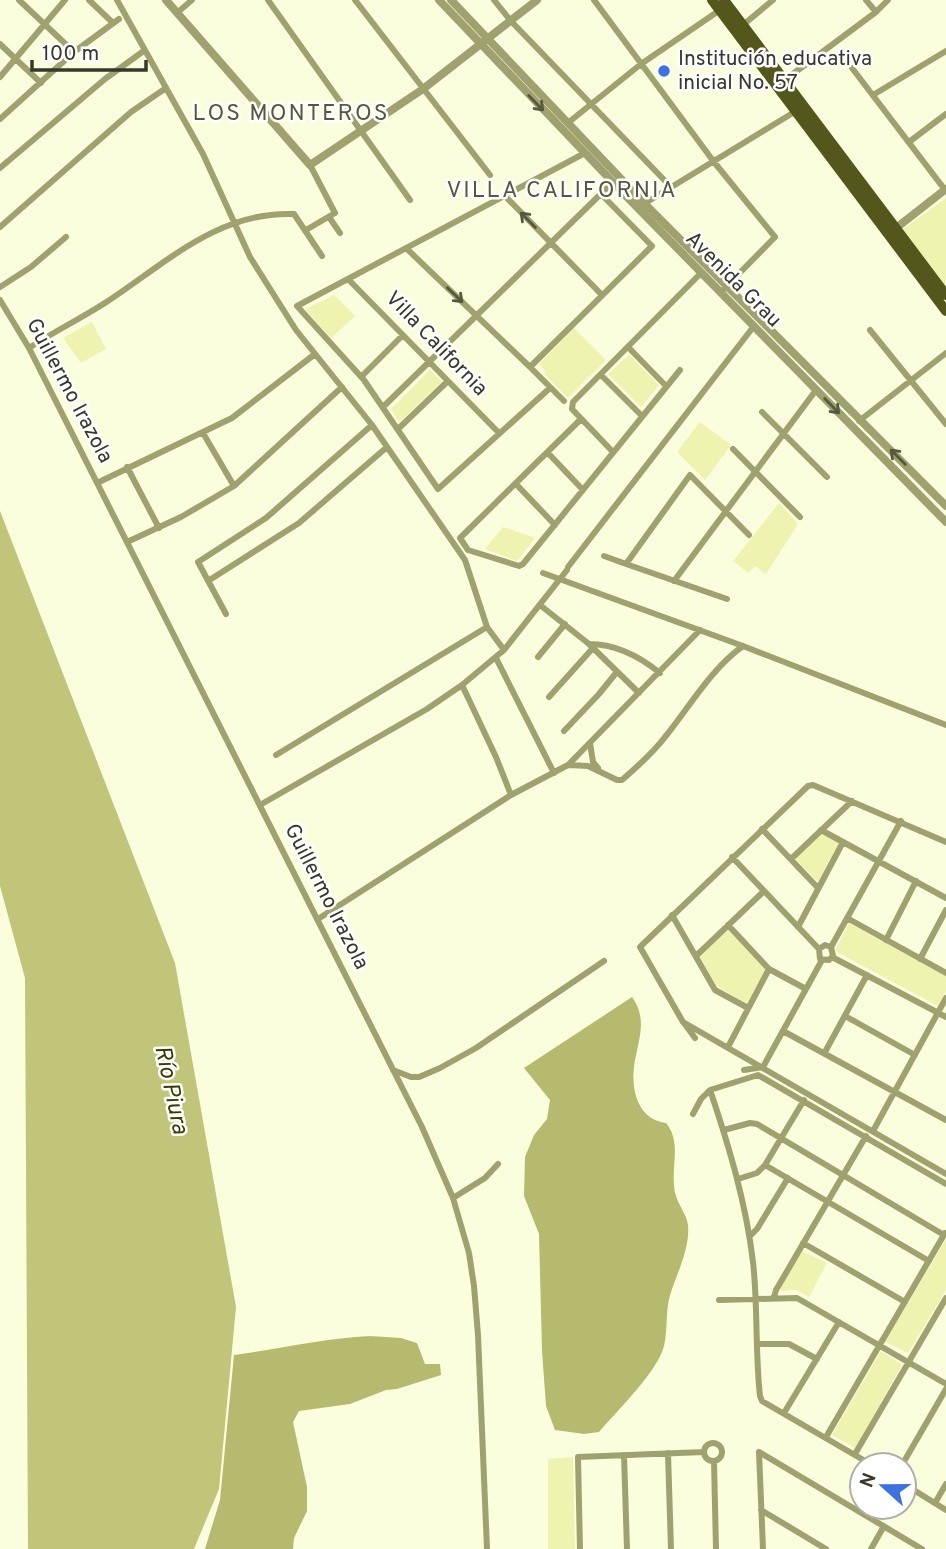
<svg xmlns="http://www.w3.org/2000/svg" width="946" height="1549" viewBox="0 0 946 1549" font-family="Overpass,sans-serif">
<style>
.green{fill:#eef3af}
.forest{fill:#b6ba6f}
.water{fill:#c0c57a}
.lines{fill:none;stroke-linecap:round;stroke-linejoin:round}
.minor{stroke:#9fa26e;stroke-width:6}
.tertiary{stroke:#9fa26e;stroke-width:8}
.primary{stroke:#54571b;stroke-width:10}
.oneway{stroke:#56583f}
.poi-dot{fill:#3e72e3;stroke:#fff;stroke-width:2.5}
.labels{text-anchor:middle;dominant-baseline:central;stroke-width:5;stroke-linejoin:round;paint-order:stroke}
.poi-label{font-size:21px;fill:#37382b;stroke:#fff;text-anchor:start}
.street-label{font-size:21px;fill:#37382b;stroke:#fff}
.neighbourhood-label{font-size:23px;letter-spacing:2px;fill:#56583b;stroke:#fff}
.water-label{font-size:23px;font-style:italic;fill:#383a00;stroke:#fff}
</style>
<rect width="100%" height="100%" fill="#fbfedc"/>
<path class="green" d="M946,198v86l-3,2 -41,-56z
M334,295l21,21 -24,22 -26,-29z
M92,322l14,27 -25,14 -18,-25z
M574,328l32,32 -38,38 -24,-24 2,-2 -7,-8z
M629,355l30,30 -18,22 -33,-33z
M430,370l12,12 -43,40 -8,-13z
M700,422l31,23 -26,35 -28,-28z
M779,503l19,21 -32,50 -11,-8 -7,7 -15,-12z
M503,527l32,11 -18,23 -32,-12z
M822,833l17,9 -21,40 -23,-23z
M849,923l97,53v15l-8,15 -103,-55z
M728,929l38,39 -19,36 -30,-18 -17,-29z
M946,1239v51l-38,63 -23,-11z
M802,1251l25,12 -18,34 -13,-7 -15,1 -1,-4z
M881,1351l21,14 -47,83 -23,-13z
M573,1457l2,92h-27v-90z"/>
<path class="forest" d="M632,997c17,23 5,46 2,70 -3,25 5,53 32,56 15,18 6,40 8,62 1,18 13,28 14,40 2,23 -10,46 -17,67 -6,17 -3,37 -7,54 -6,25 -47,65 -65,86l-15,2 -29,-4 -9,-24 -4,-55 -3,-117 -15,-38 1,-39 9,-22 13,-16 3,-19 -26,-32z
M370,1336l31,2 16,5 8,21h15l1,11 -44,14 -11,1 -36,14 -51,7 -6,11 14,65v24l-13,27 -1,11h-88l15,-49 14,-145c46,-6 90,-17 136,-19z"/>
<path class="water" d="M0,511l175,452 61,344 -17,182 -25,60h-166l-3,-571 -25,-92z"/>
<g class="lines">
<path class="minor" d="M19,0l55,52
M89,0l24,23
M117,0l86,154 47,103 46,73 76,95 93,135 22,67
M268,0l142,200
M355,0l135,175
M494,0l16,20 160,166
M594,0l120,162 61,75 -54,55
M866,0l10,12
M178,12l14,-12
M743,25l30,-25
M0,44l41,39
M852,68l93,122
M0,77l65,-77
M782,82l94,-70 12,-12
M873,95l73,-44
M0,119l74,-67 45,-33
M569,122l72,-58 79,-54
M909,142l37,-28
M0,168l105,-89 40,-29
M505,196l97,99
M642,205l154,-94
M329,217l11,16
M0,227l131,-115 35,-24
M306,230l29,-17 -25,-48
M406,248l124,119
M348,279l151,154
M0,287l31,-20 35,-30
M0,300l29,48 393,779 31,71 16,55 5,33 4,49 9,214
M870,330l76,94
M29,348c26,-17 53,-30 79,-47 59,-39 111,-90 186,-87l28,42
M629,348l37,38
M601,375l41,41
M361,377l42,-42
M550,388l-112,101 -74,-109 -67,-74 288,-153
M564,401l-34,-34 122,-121 -51,-52
M383,407l230,-225
M762,412l65,65
M581,419l-121,119 8,12 51,16 4,-2 157,-194
M859,421l87,-68
M398,429l50,-48
M203,433l31,53
M733,449l67,68
M613,452l-41,-43 1,-7 128,-129
M548,453l35,37
M127,467l32,61
M97,483l135,-65 83,-64
M516,484l39,41
M127,542l54,-25 53,-31 108,-99
M604,556l22,8
M568,567l186,-241
M543,573l200,73 203,79
M208,581l91,-58 88,-76
M674,581l142,-191
M727,599l-101,-35 64,-89 59,60
M540,605l49,39 50,49
M226,614l-28,-52 68,-44 106,-93
M589,644c27,0 50,12 71,29
M504,650l63,-80
M538,657l27,-33
M496,658l58,115
M462,685l34,72 15,38
M549,697l44,-49
M564,731l35,-37 17,-21
M590,743l3,19 5,6
M568,765l20,1 29,14h5c15,-13 31,-27 43,-43 25,-31 46,-68 78,-91
M260,805l167,-96 35,-24 42,-35 -17,-23 -211,128
M762,829l56,59
M821,830l125,68
M946,842l-133,-57 -5,1 -168,161 43,75 263,152
M732,857l87,92
M791,859l61,-58
M672,915l43,75 33,18
M847,918l99,55
M318,919l193,-124 57,-30 132,-135
M728,925l41,44 37,20
M798,927l45,-85
M886,940l30,-59
M831,947l-6,-2 -6,4 1,10 9,1 4,-4 -2,-9 70,-126
M696,956l68,-65
M832,957l114,60
M920,959l26,-49
M845,1016l70,39
M684,1023l11,15
M783,1031l163,89
M728,1047l41,-78
M825,1052l42,-77
M393,1070l18,7h8l21,-9 36,-20 128,-87
M744,1070l19,-3 59,-107
M710,1090c19,56 36,113 43,172 5,44 2,90 7,134l2,5 110,64
M693,1114l8,-15 9,-9 48,-15 188,109
M724,1130l26,-7 7,1 187,111
M873,1131l73,-133
M765,1165l39,-65
M738,1179l19,-6 8,-8 164,96
M453,1198l32,-20 13,-14
M750,1236l7,-7 31,-51
M803,1243l102,59
M774,1297l2,-7 90,-154
M719,1300l78,-2 149,86
M758,1344h31l28,15
M784,1413l55,-91
M826,1437l119,-204
M704 1452a9 9 0 1 1 18 0a9 9 0 1 1-18 0Z
M759,1452l163,97
M759,1452l4,97
M668,1453l3,96
M855,1454l91,-156
M624,1455l3,94
M714,1461l2,88
M902,1465l44,-76
M904,1484l42,26
M935,1503l11,-19
M761,1510l65,39
M580,1549l-2,-92 126,-5
M871,1549l13,-23"/>
<path class="tertiary" d="M166,0l144,165 113,-76 114,-89
M439,0l188,197 319,325
M451,0l193,203 302,303
M891,232l55,-43"/>
<path class="primary" d="M712,0l234,311
M724,0l222,295"/>
</g>
<defs><path id="oneway-shaft" d="M-6 0H5M1.5-3L5.5 0L1.5 3" fill="none" stroke-width="1.6" stroke-linecap="round" stroke-linejoin="round" transform="scale(1.75)"/></defs>
<g class="oneway">
<use href="#oneway-shaft" transform="translate(536 103) rotate(46)"/>
<use href="#oneway-shaft" transform="translate(528 220) rotate(-135)"/>
<use href="#oneway-shaft" transform="translate(455 295) rotate(44)"/>
<use href="#oneway-shaft" transform="translate(832 406) rotate(46)"/>
<use href="#oneway-shaft" transform="translate(898 457) rotate(-135)"/>
</g>
<circle class="poi-dot" cx="664" cy="71" r="7"/>
<g class="labels">
<g class="poi-label">
<text x="678" y="59">Institución educativa<tspan x="678" dy="24">inicial No. 57</tspan></text>
</g>
<g class="street-label">
<text transform="translate(733 280) rotate(45)">Avenida Grau</text>
<text transform="translate(436 344) rotate(46)">Villa California</text>
<text transform="translate(69 391) rotate(62)">Guillermo Irazola</text>
<text transform="translate(326 897) rotate(63)">Guillermo Irazola</text>
</g>
<g class="neighbourhood-label">
<text x="291" y="114">LOS MONTEROS</text>
<text x="562" y="191">VILLA CALIFORNIA</text>
</g>
<g class="water-label">
<text transform="translate(170 1090) rotate(78)">Río Piura</text>
</g>
</g>
<g transform="translate(883 1486) rotate(291)"><circle r="33" fill="#ffffff" stroke="#afafaa" stroke-width="2"/>
<path d="M0-5L12 26L0 18L-12 26Z" fill="#3e72e3"/>
<text y="-10" font-size="19" font-weight="bold" text-anchor="middle" fill="#37382b">N</text>
</g>
<path d="M32 60v10h114v-10" fill="none" stroke="#37382b" stroke-width="3.5"/>
<text x="42" y="60" font-size="21" fill="#37382b" stroke="#ffffff" stroke-width="5" paint-order="stroke">100 m</text>
</svg>
